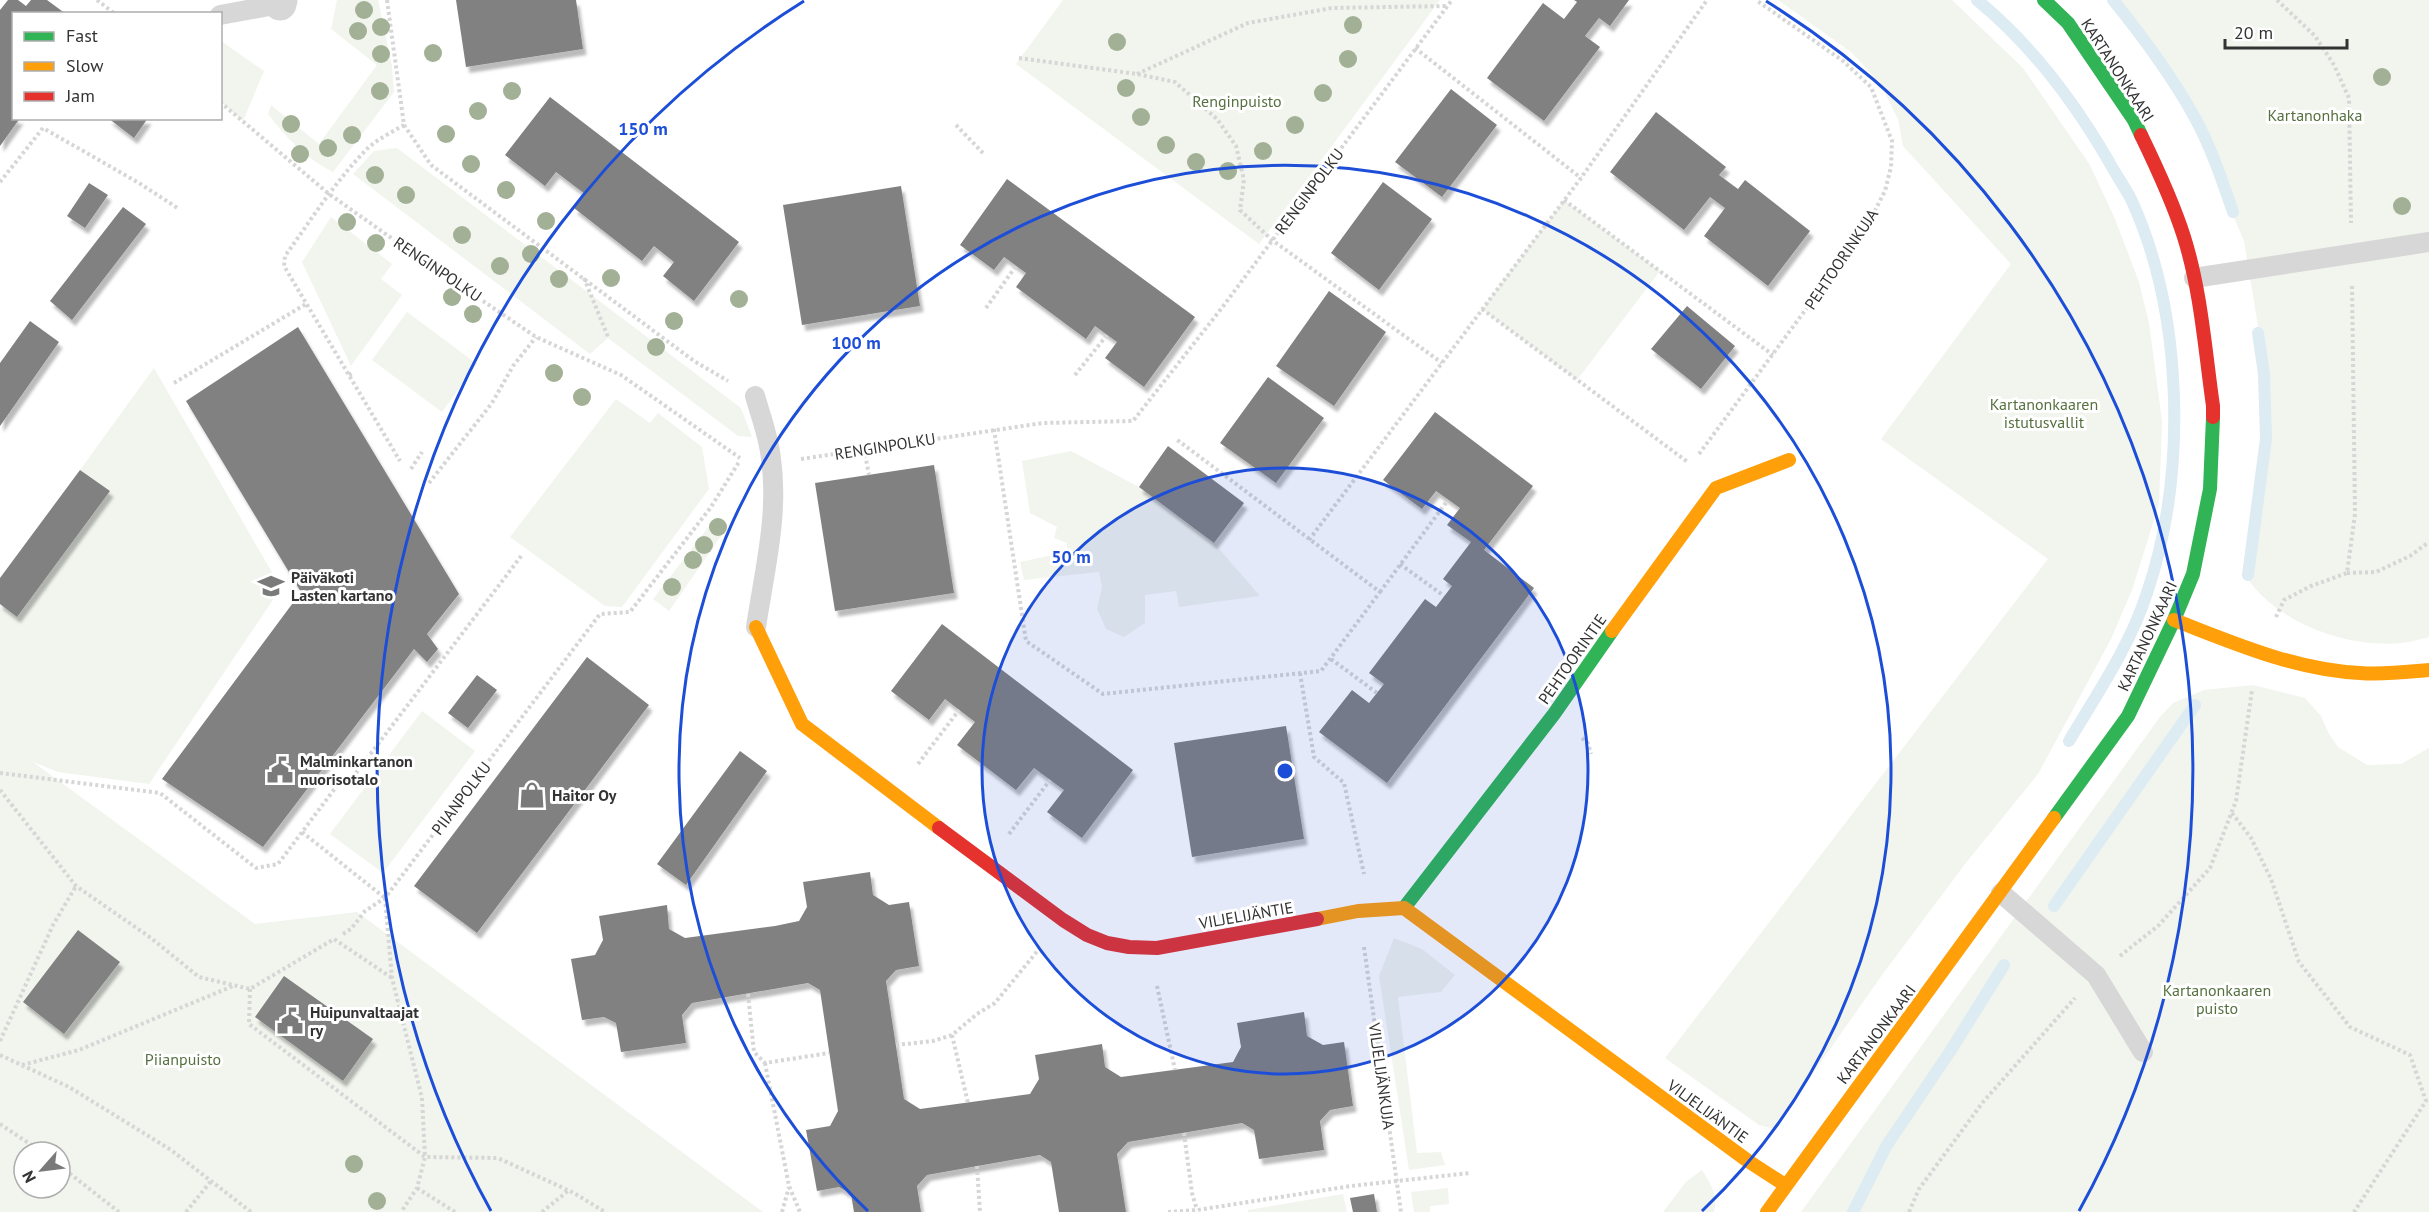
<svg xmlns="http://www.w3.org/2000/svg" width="2429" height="1212" viewBox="0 0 2429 1212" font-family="'PT Sans',sans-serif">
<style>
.green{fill:#f1f5ed;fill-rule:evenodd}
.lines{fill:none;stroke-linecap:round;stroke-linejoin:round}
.stream{stroke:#ddebf3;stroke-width:12}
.building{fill:#818181;filter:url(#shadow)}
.path{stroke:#d6d6d6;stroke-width:4;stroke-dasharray:3 3;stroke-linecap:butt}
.lane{stroke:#d7d7d7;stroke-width:20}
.street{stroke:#d7d7d7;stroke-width:33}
.fast{stroke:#30b455;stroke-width:14}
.slow{stroke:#ff9f0a;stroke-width:14}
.jam{stroke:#e5322d;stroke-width:14}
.tree{fill:#a2b095}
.ring{fill:none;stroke:#1d4ed8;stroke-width:3}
.labels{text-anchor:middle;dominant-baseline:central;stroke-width:6;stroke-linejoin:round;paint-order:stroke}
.street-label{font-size:16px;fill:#333;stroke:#fff}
.park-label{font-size:16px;fill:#56703f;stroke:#fff}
.poi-label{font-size:16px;font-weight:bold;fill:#333;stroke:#fff;text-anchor:start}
.centre{fill:#1d4ed8;stroke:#fff;stroke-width:3}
.ring-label{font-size:18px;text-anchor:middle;font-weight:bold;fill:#1d4ed8;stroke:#fff;stroke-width:6;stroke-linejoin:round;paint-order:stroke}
</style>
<defs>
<filter id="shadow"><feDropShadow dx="3.5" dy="6" stdDeviation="1.5" flood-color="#0004"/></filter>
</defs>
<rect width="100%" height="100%" fill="#fff"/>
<path class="green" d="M337,0h41l14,66 2,26 -61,80c-26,-13 -48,-35 -65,-58l3,-9 48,39 58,-79 -46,-36z
M1063,0h377l-181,244 -243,-180z
M1778,0h174l71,68 67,97 25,54 24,63 10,41 13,98 -3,83 -27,86 -21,49 -73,135 -73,90 -83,111 -108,154 -15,-4 -94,-67 383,-499 -167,-120 130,-175 -108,-118 -5,-27 -18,-36 -29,-31z
M2111,0h318v637c-9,2 -18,5 -27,6 -56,5 -126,-20 -157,-68l13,-83 6,-77 -5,-83 -15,-91 -49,-115 -46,-77z
M221,41l43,30 -21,50 -22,-19z
M397,148l344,260 11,29 -14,-1 -130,-98 -18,16 -237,-180 21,-23z
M1564,200l96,71 -83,109 -95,-71z
M331,217l61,47 -11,15 21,16 -51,71 -49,-104z
M407,312l70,52 -35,48 -70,-52z
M154,368l127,220 -132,196 -91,-12 -25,-10 222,162 102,-12 406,300h-763v-608l110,-113 -30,-21zM24,1152h36v36h-36z
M616,399l34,24 8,-10 44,34 7,42 -87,118 -17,-1 -95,-69z
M1071,451l68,36 75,56 46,53 -81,11 -3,-16 -31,4v28l-21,14 -18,-8 -9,-20 5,-22 -3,-15 -75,8 -4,-18 47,-10v-9l-13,-5 3,-11 -27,-14 -8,-52z
M716,517l12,9 -59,85 -16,-12z
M2253,685l52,13 16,18 8,18 9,13 29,18 34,-1 28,-16v464h-628l359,-495 13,-14 31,-13z
M422,711l53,40 -92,122 -53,-39z
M1394,938l28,11 33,26 -14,17 -43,5 19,156 24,-1 4,13 -36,5 -30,-194z
M1702,1170c9,14 16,25 12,42h-51l23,-30z
M1448,1188l1,16 -19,2v6h-16l-3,-20z
M1343,1194l4,18h-99v-2z"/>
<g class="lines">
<path class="stream" d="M1977,0c54,44 96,100 131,160 7,13 16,26 23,39 53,115 56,276 16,394 -17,53 -50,101 -78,148
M2113,0c30,37 59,76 82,118 16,29 27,62 38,94
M2248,575l18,-136 -2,-65 -6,-41
M2054,906l141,-201
M1853,1212l34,-67 64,-95 53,-85"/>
</g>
<path class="building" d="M8,0h10l8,6 5,-6h16l19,14h-52v104h6l-20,28v-136z
M456,0h120l7,49 -117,18z
M1574,0h55l-19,26 -11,-8 -14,18 15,11 -56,74 -57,-43 56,-75 21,16 13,-17z
M1451,89l46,36 -55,72 -47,-35z
M550,97l189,145 -45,59 -31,-25 11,-14 -20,-16 -12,15 -68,-53 11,-14 -29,-22 -11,14 -40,-31z
M1656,112l70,55 -7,8 19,14 7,-9 65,51 -42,55 -64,-50 21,-28 -15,-11 -26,33 -74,-58z
M108,118h40l-14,20z
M1007,179l188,138 -51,70 -39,-29 12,-16 -22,-16 -9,13 -70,-52 10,-14 -22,-16 -10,13 -34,-25z
M1383,182l49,37 -53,71 -48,-37z
M89,183l19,12 -23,33 -18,-12z
M901,186l19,120 -118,19 -19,-120z
M123,207l23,17 -74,96 -22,-19z
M1329,291l57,41 -52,74 -58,-40z
M1687,306l48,40 -34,43 -50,-40z
M30,321l29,21 -59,84v-63z
M298,327l161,267 -32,40 11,15 -11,13 -13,-13 -151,198 -101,-68 139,-187 -115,-191z
M1268,377l56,41 -48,65 -56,-40z
M1435,412l98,74 -49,64 50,38 -147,195 -68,-51 33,-42 17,13 15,-19 -15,-11 56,-74 11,8 16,-21 -9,-7 28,-37 -24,-17 13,-17 -24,-17 -14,18 -39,-29z
M1168,446l76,57 -30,40 -75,-56z
M934,465l20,128 -119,18 -20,-128z
M80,470l30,21 -93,126 -17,-13v-26z
M942,624l191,146 -51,68 -35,-26 17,-22 -30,-22 -18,22 -59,-45 18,-23 -30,-23 -16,21 -38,-29z
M587,657l62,48 -172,228 -63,-47z
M477,675l20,15 -29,38 -20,-15z
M1286,726l18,113 -112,18 -18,-114z
M740,751l27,20 -81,114 -29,-21z
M870,872l3,23 16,10 20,-3 10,64 -23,4 -10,11 18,118 16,10 110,-15 9,-15 -4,-24 67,-11 3,23 16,10 112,-15 8,-15 -4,-24 67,-11 3,24 16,9 21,-3 9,64 -23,4 -10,11 4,29 -65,9 -5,-29 -12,-7 -114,19 -11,12 9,58h-67l-8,-50 -11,-7 -113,20 -10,11 4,26h-67l-3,-18 -12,-7 -22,4 -11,-61 24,-4 8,-15 -18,-121 -12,-7 -116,20 -10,12 4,28 -65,9 -5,-29 -12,-6 -22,3 -11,-61 24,-4 8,-15 -4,-24 68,-11 2,24 16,9 90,-12 24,-5 8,-14 -4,-25z
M78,930l42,32 -56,72 -41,-32z
M284,976l89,63 -30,42 -88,-64z
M1374,1194l3,18h-24l-3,-14z"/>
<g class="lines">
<path class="path" d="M97,0l18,14
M387,0l17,125c-12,7 -26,14 -36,23 -32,32 -57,72 -83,108l-1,10 116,195
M2277,0l38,36 19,29 15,33 2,125
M1415,48l166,130
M1019,58l118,16 38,8 42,37 19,27 8,34 -4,30 32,30 170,123
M1137,74l111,-51 84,-15 115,-2
M220,102l109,92 88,62 119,81 85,38 119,83
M404,125l27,40 263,196 34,20
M956,125l27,28
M0,182l43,-54 96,55 40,26
M1564,200l209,155
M584,278l24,59
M986,308l30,-42
M1482,309l207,154
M349,375l5,-3
M1075,375l32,-40
M174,383l132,-79
M994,429l32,212 77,53 218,-23 59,-79 -204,-153
M864,449l5,26
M1699,454l167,-226 19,-37 6,-24 1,-26 -21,-54 -28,-26 -87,-61
M801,459l242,-36 90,-2 88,-112 231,-309
M411,469l11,-17
M429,483l63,-80 21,-37 23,-29
M1309,540l272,-362 126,-178
M1400,564l44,32
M2347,573l29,-1 34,-16 19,-14
M1380,592l68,-92
M2276,617l8,-17 27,-14 36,-13 8,-59 -3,-230
M1331,659l46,34
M1300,673l14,84 30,26 20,91
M1582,738l6,5 3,11
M918,764l41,-54
M0,773l160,20 96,75 22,-4 58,-77 20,-14 166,-218
M0,790l76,96 75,52 48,39 51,12 84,-50 58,39
M2232,813l19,25 20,41 28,83 51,65 60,28 16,46 -72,111
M302,832l83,66
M1009,834l41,-54
M385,898l7,80 30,120 3,59 -8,31 -16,24
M343,934l8,-5 14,-18 20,-13 215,-284 30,-2 81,-105 28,-45
M1364,947l37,265
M2120,956l39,-31 51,-57 26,-67 16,-111
M1157,986l18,84
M250,989l-1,35 176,133 73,1 76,35 31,19
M748,994l6,58 11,11 64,-10
M952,1035l16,68
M0,1041l53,-116 23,-39
M896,1045l37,-4 19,-6 25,-21 18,-11 44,-54
M0,1055l69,32 102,63 80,62
M765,1063l24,123 11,26
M22,1065l57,-15 154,-64
M0,1124l42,28
M1184,1133l8,60 5,17
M60,1166l59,46
M977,1166l3,46
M417,1188l38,24
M186,1212l25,-31
M542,1212l27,-22
M782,1212l7,-25
M1168,1212l29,-2 154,-24 119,-13
M1909,1212l10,-23 64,-87 92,-104"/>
<path class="lane" d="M220,15l60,-11
M2194,278l235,-36
M755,396c6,21 14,41 16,63 8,55 -7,114 -15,168
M2001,893l95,82 47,77"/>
<path class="street" d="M280,4l1,-4"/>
<path class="fast" d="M2044,0l24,23 66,97 7,15
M2054,818l74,-102 46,-96 19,-46 17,-85 3,-72
M1404,908l150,-194 58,-83"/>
<path class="slow" d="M2174,620c60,23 121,50 186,53 23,2 46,-1 69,-3
M756,627l46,97 137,104
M1612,631l104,-143 73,-28
M1317,919l41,-8 46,-3 344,253 37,24
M1767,1212l287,-394"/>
<path class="jam" d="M2141,135c16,33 32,67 43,102 17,54 21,113 29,169v11
M939,828l124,92 24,15 20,8 22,4 28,1 160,-29"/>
</g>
<g class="tree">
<circle cx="364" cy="10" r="9"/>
<circle cx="1353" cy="25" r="9"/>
<circle cx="381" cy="27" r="9"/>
<circle cx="358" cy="31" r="9"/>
<circle cx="1117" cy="42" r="9"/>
<circle cx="433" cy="53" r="9"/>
<circle cx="381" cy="54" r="9"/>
<circle cx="1348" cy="59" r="9"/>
<circle cx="2382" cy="77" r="9"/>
<circle cx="1126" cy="88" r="9"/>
<circle cx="380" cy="91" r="9"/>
<circle cx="512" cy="91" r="9"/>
<circle cx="1323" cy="93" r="9"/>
<circle cx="478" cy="111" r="9"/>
<circle cx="1141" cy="117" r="9"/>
<circle cx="291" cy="124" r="9"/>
<circle cx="1295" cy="125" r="9"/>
<circle cx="446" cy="134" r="9"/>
<circle cx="352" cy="135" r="9"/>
<circle cx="1166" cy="145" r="9"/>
<circle cx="328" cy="148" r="9"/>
<circle cx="1263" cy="151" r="9"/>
<circle cx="300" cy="154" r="9"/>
<circle cx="1196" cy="162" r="9"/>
<circle cx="471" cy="164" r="9"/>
<circle cx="1228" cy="171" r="9"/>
<circle cx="375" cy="175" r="9"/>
<circle cx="506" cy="190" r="9"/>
<circle cx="406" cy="195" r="9"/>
<circle cx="2402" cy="206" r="9"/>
<circle cx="546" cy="221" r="9"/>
<circle cx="347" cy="222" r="9"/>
<circle cx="462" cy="235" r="9"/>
<circle cx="376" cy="243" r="9"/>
<circle cx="531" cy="254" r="9"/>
<circle cx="500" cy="266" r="9"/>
<circle cx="611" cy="278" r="9"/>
<circle cx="559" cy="279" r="9"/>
<circle cx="452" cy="297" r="9"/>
<circle cx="739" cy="299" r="9"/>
<circle cx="473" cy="314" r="9"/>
<circle cx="674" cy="321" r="9"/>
<circle cx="656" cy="347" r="9"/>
<circle cx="554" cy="373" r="9"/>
<circle cx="582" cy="397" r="9"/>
<circle cx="718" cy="527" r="9"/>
<circle cx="704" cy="545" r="9"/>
<circle cx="693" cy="560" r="9"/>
<circle cx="672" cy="587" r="9"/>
<circle cx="354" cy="1164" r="9"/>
<circle cx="377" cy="1201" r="9"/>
</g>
<circle cx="1285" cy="771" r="303" fill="#1d4ed8" fill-opacity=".12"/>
<g class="ring">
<circle cx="1285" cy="771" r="303"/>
<path d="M868 1211A606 606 0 1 1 1702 1211"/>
<path d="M491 1211A908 908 0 0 1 804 1M1766 1A908 908 0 0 1 2079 1211"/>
</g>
<defs>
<g id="school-bare" transform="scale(2.07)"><path d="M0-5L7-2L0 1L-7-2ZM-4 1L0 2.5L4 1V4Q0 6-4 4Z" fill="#7a7a7a" stroke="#fff" stroke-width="2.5" paint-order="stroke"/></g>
<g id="civic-bare" transform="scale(2.07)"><path d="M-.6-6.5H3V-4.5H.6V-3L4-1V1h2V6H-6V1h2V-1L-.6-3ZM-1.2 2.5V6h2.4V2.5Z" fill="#7a7a7a" stroke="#fff" stroke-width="2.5" paint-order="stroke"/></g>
<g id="shop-bare" transform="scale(2.07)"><path d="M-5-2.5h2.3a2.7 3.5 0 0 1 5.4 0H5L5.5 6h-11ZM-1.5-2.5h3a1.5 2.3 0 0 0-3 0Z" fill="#7a7a7a" stroke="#fff" stroke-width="2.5" paint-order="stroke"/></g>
</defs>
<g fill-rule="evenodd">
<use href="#school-bare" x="271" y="586"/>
<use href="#civic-bare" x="280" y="770"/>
<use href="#shop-bare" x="532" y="795"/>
<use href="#civic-bare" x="290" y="1021"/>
</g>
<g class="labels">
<g class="street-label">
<text transform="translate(2118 70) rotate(57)">KARTANONKAARI</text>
<text transform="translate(1309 191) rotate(-53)">RENGINPOLKU</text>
<text transform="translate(1841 259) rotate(-56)">PEHTOORINKUJA</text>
<text transform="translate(438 269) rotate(34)">RENGINPOLKU</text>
<text transform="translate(885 446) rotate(-9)">RENGINPOLKU</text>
<text transform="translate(2147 636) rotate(-65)">KARTANONKAARI</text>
<text transform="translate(1572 659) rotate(-55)">PEHTOORINTIE</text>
<text transform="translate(461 798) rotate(-53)">PIIANPOLKU</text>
<text transform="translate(1246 915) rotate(-10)">VILJELIJÄNTIE</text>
<text transform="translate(1876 1034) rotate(-53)">KARTANONKAARI</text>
<text transform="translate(1382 1076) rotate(82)">VILJELIJÄNKUJA</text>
<text transform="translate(1708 1111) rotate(36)">VILJELIJÄNTIE</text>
</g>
<g class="park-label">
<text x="1237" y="101">Renginpuisto</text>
<text x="2315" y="115">Kartanonhaka</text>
<text x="2044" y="404">Kartanonkaaren<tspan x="2044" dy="18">istutusvallit</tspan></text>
<text x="2217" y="990">Kartanonkaaren<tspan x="2217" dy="18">puisto</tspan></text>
<text x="183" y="1059">Piianpuisto</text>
</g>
<g class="poi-label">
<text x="291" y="577">Päiväkoti<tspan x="291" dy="18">Lasten kartano</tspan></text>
<text x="300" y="761">Malminkartanon<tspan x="300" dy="18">nuorisotalo</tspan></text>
<text x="552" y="795">Haitor Oy</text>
<text x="310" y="1012">Huipunvaltaajat<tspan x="310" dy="18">ry</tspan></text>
</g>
</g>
<circle cx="1285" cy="771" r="9" class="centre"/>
<g class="ring-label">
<text x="643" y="135">150 m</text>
<text x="856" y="349">100 m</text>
<text x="1071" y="563">50 m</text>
</g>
<rect x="12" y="12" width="210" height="108" fill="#ffffff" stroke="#adadad" stroke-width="1.5"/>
<rect x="24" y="32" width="30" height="9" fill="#30b455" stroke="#adadad" stroke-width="1.5"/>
<text x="66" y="42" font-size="18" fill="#333333">Fast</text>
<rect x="24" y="62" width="30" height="9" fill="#ff9f0a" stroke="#adadad" stroke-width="1.5"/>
<text x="66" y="72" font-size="18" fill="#333333">Slow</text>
<rect x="24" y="92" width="30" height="9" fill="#e5322d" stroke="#adadad" stroke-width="1.5"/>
<text x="66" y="102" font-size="18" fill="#333333">Jam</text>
<g transform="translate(42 1170) rotate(242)"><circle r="28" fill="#ffffff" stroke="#adadad" stroke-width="1.5"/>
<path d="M0-4.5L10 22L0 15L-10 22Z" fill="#7a7a7a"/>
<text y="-9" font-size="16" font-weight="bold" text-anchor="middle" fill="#333333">N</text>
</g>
<path d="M2225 39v9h122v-9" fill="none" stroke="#333333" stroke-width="3"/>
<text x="2234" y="39" font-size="18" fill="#333333" stroke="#ffffff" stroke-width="4.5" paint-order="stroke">20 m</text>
</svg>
